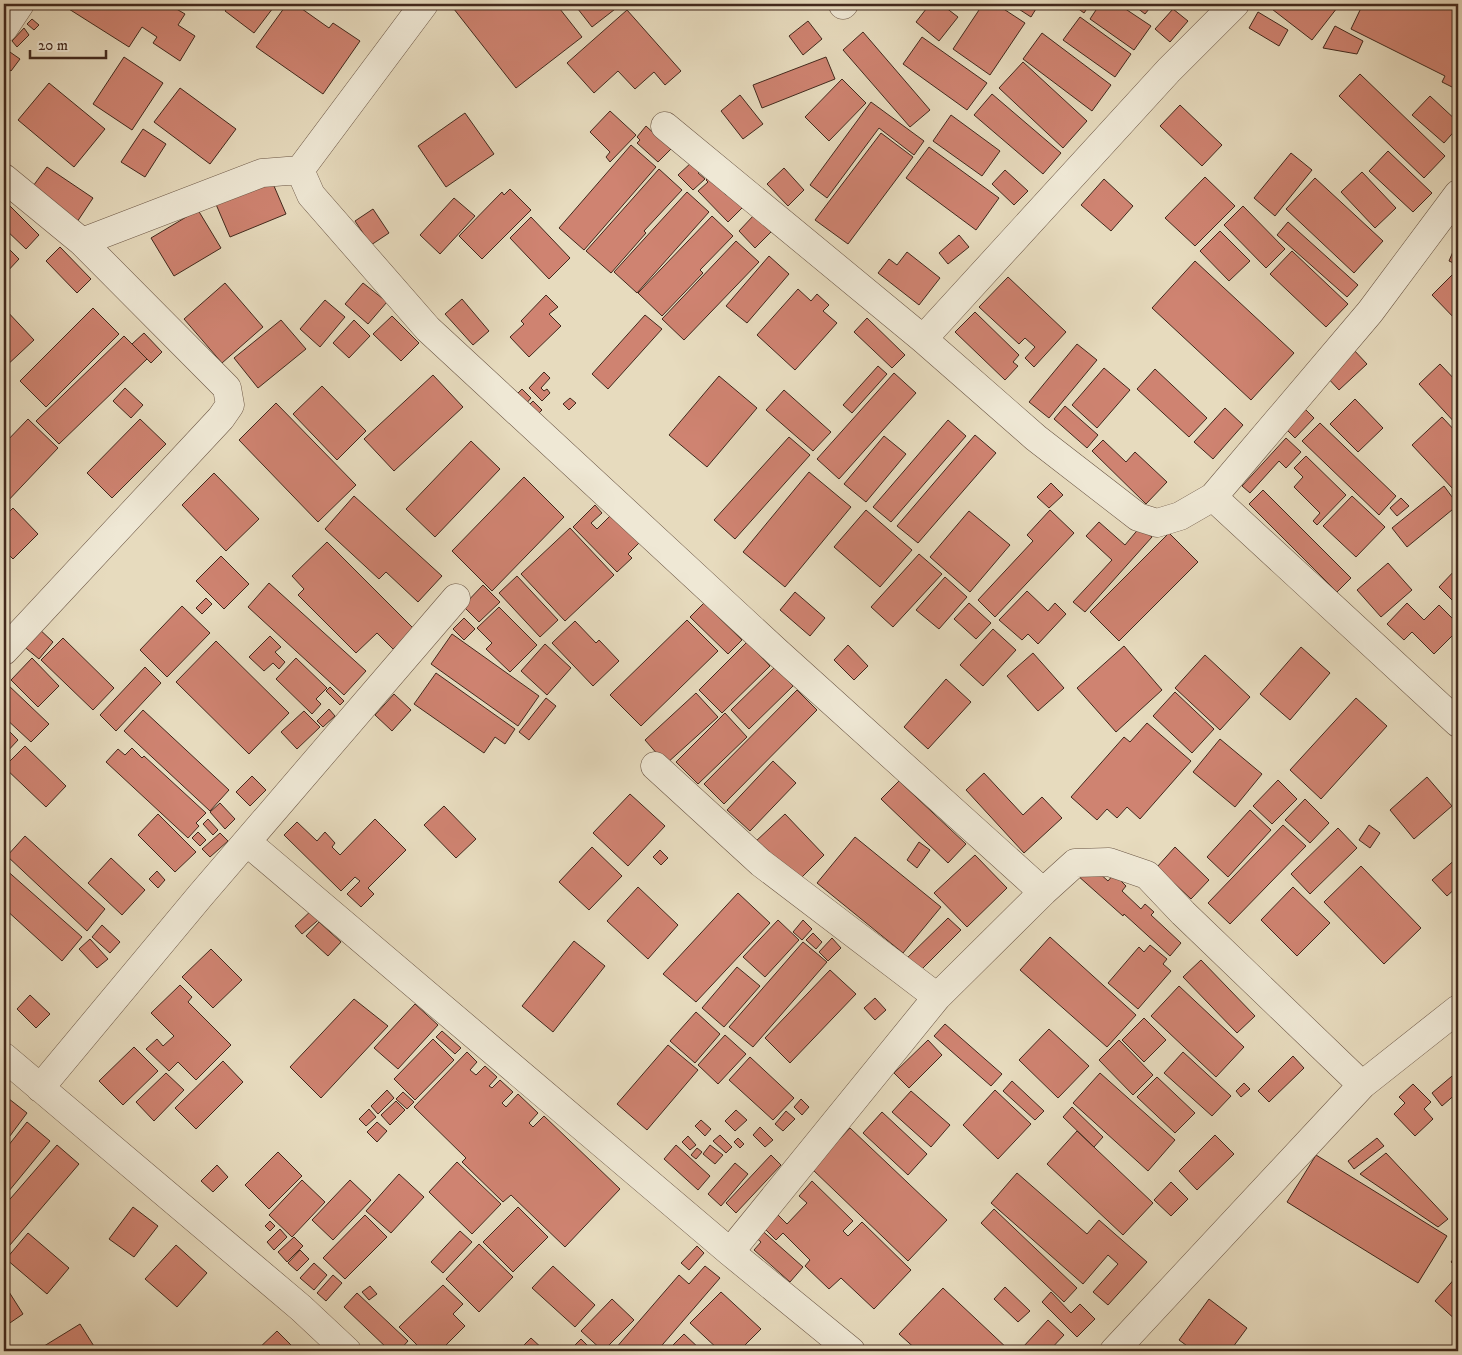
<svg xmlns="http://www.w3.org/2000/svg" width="1462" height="1355" viewBox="0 0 1462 1355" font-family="'IM FELL DW Pica',serif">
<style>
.building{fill:#cf8371;stroke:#42291d}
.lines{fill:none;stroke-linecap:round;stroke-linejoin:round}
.minor-casing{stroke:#6b5645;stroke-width:29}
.minor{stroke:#efe8d5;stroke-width:28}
</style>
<rect width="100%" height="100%" fill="#e7dbbe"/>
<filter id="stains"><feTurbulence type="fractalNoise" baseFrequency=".004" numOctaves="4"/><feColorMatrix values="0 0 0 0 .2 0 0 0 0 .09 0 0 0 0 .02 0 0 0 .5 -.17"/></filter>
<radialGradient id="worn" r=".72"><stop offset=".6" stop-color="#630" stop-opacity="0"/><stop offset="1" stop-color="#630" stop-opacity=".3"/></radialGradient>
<path class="building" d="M61,4h107l17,10 -7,11 17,11 -15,25 -27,-18 4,-6 -15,-10 -13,20z
M231,4h45l-22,29 -29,-22z
M287,4h8l34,24 4,-5 27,18 -37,53 -67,-47z
M450,4h106l26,33 -66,51z
M574,4h42l3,2 -27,21z
M930,4h11l17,13 -19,24 -23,-19z
M983,4h13l29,19 -35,52 -37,-26z
M1011,4h28l-8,13z
M1072,4h18l-6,9z
M1100,4h18l33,22 -17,24 -44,-31z
M1132,4h21l-8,10z
M1269,4h62l6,4 -25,32 -44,-34z
M1352,4h106v50l-2,5 2,1v30l-16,-8 3,-6 -94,-47 10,-21z
M1173,9l15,12 -18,21 -15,-13z
M627,10l54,61 -16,14 -11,-13 -19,17 -17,-18 -24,22 -27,-30z
M1258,12l30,18 -9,16 -30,-18z
M1080,17l51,37 -16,23 -52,-37z
M32,19l7,6 -5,5 -7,-6z
M808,21l14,18 -19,16 -14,-19z
M1335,26l28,15 -6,13 -34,-6z
M24,28l5,7 -12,12 -5,-6z
M863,32l67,78 -20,17 -67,-77z
M1042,33l69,52 -19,26 -69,-52z
M922,37l65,46 -20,27 -64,-46z
M7,50l13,9 -9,12 -7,-5v-11z
M124,57l39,26 -31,47 -39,-26z
M826,57l9,22 -73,29 -9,-23z
M1023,62l64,59 -24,27 -64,-60z
M1360,74l85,82 -21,22 -85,-82z
M842,79l24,24 -37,38 -24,-24z
M49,83l56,46 -31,38 -56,-47z
M180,88l56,41 -26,35 -56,-42z
M992,94l69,59 -18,21 -69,-59z
M740,95l23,29 -20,15 -22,-28z
M1430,96l28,26v5l-14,16 -32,-28z
M871,102l53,39 -10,14 -35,-27 -52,70 -17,-13z
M1180,105l42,40 -20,21 -42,-40z
M610,111l26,24 -26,27 -4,-5 4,-5 -20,-20z
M465,113l29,41 -48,33 -28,-41z
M951,115l49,36 -18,25 -49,-35z
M646,126l25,23 -13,13 -21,-19 3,-3 -3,-3z
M143,129l23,15 -21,33 -24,-15z
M881,133l32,24 -65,87 -33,-24z
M631,145l25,22 -72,83 -25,-22z
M929,147l70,51 -23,32 -70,-52z
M1388,151l44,42 -19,19 -44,-41z
M1291,153l21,17 -37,46 -21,-18z
M693,161l9,9 -4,3 7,6 -12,11 -15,-15z
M47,167l46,31 -18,27 -47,-32z
M784,168l20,22 -16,16 -21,-22z
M659,169l23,21 -38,41 2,2 -35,40 -25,-22z
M1005,170l23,21 -14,14 -22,-21z
M1362,172l34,36 -21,20 -34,-36z
M709,177l18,12 -4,3 3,3 4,-3 14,14 -16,16 -30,-31 10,-9 -2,-2z
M1205,177l30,29 -40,40 -30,-28z
M1315,178l68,63 -29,32 -68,-64z
M271,179l15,35 -56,23 -15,-35z
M1104,179l29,27 -22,25 -30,-26z
M510,189l21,21 -49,49 -23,-23 43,-44 2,3z
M687,192l22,20 -72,81 -23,-21z
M454,198l21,18 -35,38 -20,-19z
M8,204l31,31 -13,14 -22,-21v-20z
M1243,206l42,43 -19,19 -42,-43z
M373,209l16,24 -18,12 -16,-24z
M198,210l23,38 -47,28 -23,-38z
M754,215l17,17 -16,16 -16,-17z
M712,216l21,20 -33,34 3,3 -41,43 -24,-23z
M531,217l39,41 -21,21 -39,-41z
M1288,222l70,63 -11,12 -70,-62z
M1220,231l30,30 -21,20 -29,-30z
M959,235l10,12 -21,17 -9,-11z
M1458,240v25l-9,-4z
M736,241l23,21 -75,78 -22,-21z
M4,244l15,15 -15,16z
M60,247l31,32 -14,14 -31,-32z
M1292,251l56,53 -22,23 -56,-53z
M907,252l33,26 -21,27 -41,-32 11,-14 8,6z
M769,256l20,18 -42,49 -21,-17z
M1195,261l99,92 -43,47 -99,-92z
M1452,275l6,6v41l-26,-27z
M1008,277l58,55 -32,35 -9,-9 10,-11 -10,-9 -6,6 -40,-37z
M225,283l38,44 -41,36 -38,-44z
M363,283l24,19 -19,22 -23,-20z
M798,289l13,12 6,-7 12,11 -6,6 14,12 -42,47 -38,-35z
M546,295l12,12 -9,7 12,12 -32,31 -19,-20 14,-13 -3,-3z
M462,299l27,32 -16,14 -28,-31z
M325,300l20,17 -25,30 -20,-18z
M4,308l30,32 -30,28z
M93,308l26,26 -73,73 -26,-26z
M975,312l44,43 -6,7 5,4 -13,14 -50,-48z
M645,315l17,14 -54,60 -16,-15z
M392,316l27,27 -18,18 -28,-27z
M867,318l38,37 -13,13 -38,-36z
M281,320l25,29 -48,39 -24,-30z
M354,320l16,16 -21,22 -16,-15z
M144,333l18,19 -11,11 -19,-19z
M124,336l23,23 -88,85 -23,-23z
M1077,344l20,16 -48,58 -20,-16z
M1353,349l14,15 -28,26 -14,-15z
M1440,364l18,19v43l-39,-42z
M878,366l9,8 -35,39 -9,-8z
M1104,368l26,22 -33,38 -25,-23z
M1155,369l52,49 -18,19 -52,-48z
M544,372l6,6 -9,10 3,3 3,-2 3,4 -8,8 -13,-13z
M894,373l22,20 -77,86 -22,-20z
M433,375l30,32 -69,64 -30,-32z
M719,376l38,32 -50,59 -38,-32z
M322,386l44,45 -29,29 -44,-46z
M125,388l18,17 -12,13 -18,-17z
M522,389l9,9 -6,7 -10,-9z
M784,390l47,42 -18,19 -47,-41z
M570,398l6,5 -7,7 -6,-6z
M1355,399l28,29 -25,24 -28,-28z
M533,401l9,9 -9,9 -9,-9z
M276,403l80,82 -38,37 -79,-82z
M1065,406l33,29 -11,13 -33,-29z
M1225,408l18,17 -30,34 -19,-17z
M1305,409l9,9 -19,20 -9,-9z
M1442,417l16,17v49l-5,6 -41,-44z
M28,419l30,29 -54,57v-61z
M140,419l26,25 -54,54 -25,-25z
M948,420l18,16 -75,86 -18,-15z
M1320,423l76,73 -17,19 -77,-74z
M975,435l21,18 -78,90 -21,-17z
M884,436l22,18 -40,48 -22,-18z
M789,437l21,18 -75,84 -21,-19z
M1286,438l15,14 -15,16 -7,-7 -29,32 -8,-7z
M1103,440l23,22 9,-10 32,30 -21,22 -54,-53z
M471,441l29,28 -65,68 -29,-28z
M1306,456l40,39 -29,30 -4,-4 7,-8 -26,-26 9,-10 -9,-9z
M809,472l42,35 -66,80 -42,-35z
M214,473l45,46 -33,32 -44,-46z
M524,477l40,40 -72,74 -40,-40z
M1051,483l12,12 -14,13 -12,-11z
M1444,486l14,19 -51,42 -15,-19z
M1263,490l88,88 -14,14 -88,-88z
M354,496l88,80 -24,26 -32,-30 -7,7 -54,-50z
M1352,496l33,31 -29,30 -33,-31z
M1401,498l8,8 -12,10 -7,-8z
M595,505l7,8 -11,10 6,6 15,-15 27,29 -11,11 4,4 -15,14 -44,-45z
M13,508l25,26 -25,25 -9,-9v-33z
M866,510l46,40 -32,37 -46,-40z
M1050,510l24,23 -79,84 -17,-17 55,-59 -6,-6z
M969,511l41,34 -40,47 -40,-35z
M1099,522l26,23 15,-18 12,10 -67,75 -12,-10 39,-42 -26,-24z
M570,528l44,47 -49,46 -44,-47z
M1169,533l29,29 -79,79 -29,-29z
M327,542l87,87 -21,20 -16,-16 -21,20 -58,-58 6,-6 -12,-13z
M919,554l23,20 -49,53 -22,-20z
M221,556l28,28 -25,25 -28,-28z
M1388,563l24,27 -31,27 -24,-27z
M1458,567v39l-19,-19z
M517,576l41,44 -18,17 -41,-44z
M945,577l22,20 -28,32 -23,-19z
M269,583l97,88 -22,24 -96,-88z
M483,585l17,17 -21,20 -16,-16z
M1027,591l21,20 7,-8 11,11 -28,30 -10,-10 -6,6 -23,-20z
M795,592l30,26 -15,18 -30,-26z
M206,598l6,6 -10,10 -6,-6z
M704,603l38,37 -14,14 -38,-37z
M969,603l22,20 -15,16 -22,-20z
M1407,603l17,17 15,-15 19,19v6l-24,24 -22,-22 -8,8 -17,-16z
M182,606l28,27 -43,44 -27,-27z
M499,607l38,38 -27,27 -24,-23 6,-6 -15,-15z
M464,618l11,11 -11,11 -11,-11z
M687,620l31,31 -77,75 -31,-31z
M575,621l21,22 3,-3 20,21 -26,25 -41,-43z
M36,626l17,16 -14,17 -18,-15z
M993,629l23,21 -33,36 -23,-21z
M452,634l87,62 -21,30 -87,-62z
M270,636l11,11 -6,5 10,10 -6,7 -6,-6 -9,8 -15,-14z
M63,638l51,50 -21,22 -52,-50z
M216,641l73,72 -40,41 -73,-72z
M747,642l23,24 -48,47 -23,-23z
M545,644l26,24 -24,27 -26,-24z
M848,645l20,21 -14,14 -20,-20z
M1124,646l38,44 -46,42 -39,-44z
M1301,647l29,26 -40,47 -30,-26z
M1033,653l31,35 -26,23 -31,-35z
M1205,655l45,42 -30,33 -45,-42z
M32,658l27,28 -21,21 -27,-27z
M296,658l31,30 -11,11 5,5 -9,10 -36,-35z
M145,667l16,16 -45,48 -16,-16z
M775,667l18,19 -44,43 -18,-19z
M436,673l79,56 -10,15 -10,-7 -11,16 -70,-49z
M946,679l25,23 -43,47 -24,-22z
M7,684l42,40 -18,18 -27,-25v-30z
M330,687l14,14 -4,4 -14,-14z
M797,690l20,20 -93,94 -20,-20z
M1175,692l39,37 -22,24 -39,-37z
M696,693l22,24 -52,47 -21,-24z
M394,694l17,16 -19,21 -17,-16z
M546,698l10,8 -27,34 -10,-8z
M1356,698l31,28 -66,73 -31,-29z
M329,709l6,7 -12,11 -6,-6z
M143,710l86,80 -19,21 -86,-80z
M304,711l16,16 -23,22 -16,-17z
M725,713l22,24 -49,47 -22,-22z
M1147,723l44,38 -51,58 -13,-12 -10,11 -10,-9 -10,11 -26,-23 53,-60 6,5z
M4,726l14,14 -14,15z
M1220,739l42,35 -27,33 -42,-35z
M25,746l41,40 -20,21 -42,-40z
M132,748l10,10 2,-2 62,57 -10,10 3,3 -11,12 -82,-76 12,-13 7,6z
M773,761l23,22 -46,48 -23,-21z
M984,773l39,42 19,-18 20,21 -38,35 -58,-63z
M252,776l14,14 -16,16 -14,-14z
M1427,777l25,29 -38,33 -24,-29z
M1278,780l19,19 -25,25 -19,-18z
M899,781l67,63 -18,19 -67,-64z
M630,794l35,32 -37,40 -35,-33z
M1305,799l24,24 -19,20 -25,-23z
M220,803l15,16 -10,10 -15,-17z
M444,806l32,33 -20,19 -32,-33z
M1250,810l21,20 -43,47 -21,-20z
M158,814l38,38 -21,20 -37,-37z
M785,814l39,41 -29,29 -40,-42z
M208,819l10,11 -5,5 -10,-11z
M375,819l31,31 -38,38 6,6 -13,13 -14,-13 13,-13 -5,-4 -14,14 -57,-56 13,-13 20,19 8,-9 10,11 -3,4 8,8z
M1283,825l23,21 -76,78 -22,-21z
M1369,825l11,8 -10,15 -11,-8z
M1338,828l19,20 -47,46 -19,-20z
M198,832l8,8 -6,6 -8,-8z
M220,833l8,8 -18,16 -8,-8z
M25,836l80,73 -18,22 -80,-75z
M855,837l86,70 -38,46 -86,-70z
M919,842l11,8 -13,18 -10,-8z
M592,847l30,29 -33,34 -30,-28z
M1175,847l34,33 -18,19 -34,-32z
M660,850l8,8 -7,7 -8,-8z
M975,855l32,33 -40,39 -33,-34z
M1458,857v29l-11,10 -15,-16z
M111,858l34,32 -23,25 -34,-32z
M1088,863l20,18 6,-7 12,12 -4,5 19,18 4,-5 9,8 -3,3 30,28 -11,13 -46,-42 -1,2 -46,-41z
M1361,866l60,62 -37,36 -60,-62z
M4,868l78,69 -20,24 -58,-53z
M157,871l8,9 -7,8 -9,-9z
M638,887l40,38 -30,34 -41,-38z
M1293,887l37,36 -33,33 -36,-36z
M738,893l32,30 -74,79 -33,-28z
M315,907l8,9 -21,18 -7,-8z
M4,914l6,6 -6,8z
M948,918l13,12 -43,43 -13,-13z
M778,920l21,20 -34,37 -22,-20z
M803,920l9,9 -10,11 -9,-8z
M319,922l22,20 -13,14 -22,-20z
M102,925l18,17 -10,11 -18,-16z
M813,933l9,9 -6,7 -10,-9z
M1050,937l86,78 -29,32 -87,-77z
M832,938l9,10 -13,13 -9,-9z
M90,939l18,20 -11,9 -18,-19z
M574,941l31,25 -52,66 -31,-26z
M803,942l24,20 -74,85 -24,-20z
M1150,945l17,14 -4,5 8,7 -33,38 -30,-26 31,-36 5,5z
M211,949l31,31 -29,28 -31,-31z
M1201,960l54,56 -18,17 -54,-56z
M737,967l23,19 -36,41 -22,-19z
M830,970l26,24 -66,69 -25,-25z
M180,985l12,12 -4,5 43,43 -35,35 -18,-18 -9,9 -23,-22 11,-10 6,7 11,-10 -23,-23z
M1179,986l65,61 -28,30 -65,-61z
M30,995l20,19 -14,14 -19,-19z
M875,998l11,12 -11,10 -11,-12z
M354,999l34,27 -67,72 -31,-31z
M415,1004l23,21 -40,44 -24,-21z
M696,1012l24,22 -25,29 -25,-22z
M1144,1018l22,22 -22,22 -22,-22z
M945,1024l57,50 -11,12 -57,-50z
M1049,1029l40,37 -31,32 -39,-38z
M442,1031l19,17 -6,6 -19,-17z
M725,1035l21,19 -28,30 -20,-19z
M433,1039l21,21 -39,40 -21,-21z
M928,1040l14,15 -33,33 -15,-15z
M1119,1040l34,35 -20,20 -34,-35z
M668,1045l30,25 -51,60 -30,-26z
M134,1047l24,24 -35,34 -24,-24z
M467,1052l10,10 -7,8 6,5 9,-9 12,11 -8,9 3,2 8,-8 13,12 -11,11 4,4 12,-13 20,19 -9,10 4,4 11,-11 76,73 -55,58 -54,-52 -8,7 -41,-40 4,-4 -52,-51z
M1183,1052l48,44 -19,20 -48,-43z
M1293,1056l11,12 -35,34 -11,-11z
M750,1057l44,41 -21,22 -44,-40z
M223,1061l20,21 -47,47 -21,-21z
M1458,1071v21l-16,14 -10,-13z
M166,1073l18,17 -30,31 -18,-19z
M1100,1073l75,67 -27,31 -75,-68z
M1157,1077l38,36 -20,20 -38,-36z
M1012,1081l32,30 -9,9 -32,-29z
M1244,1083l6,6 -9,8 -5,-6z
M1413,1084l18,18 -7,7 9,10 -18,17 -21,-22 11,-11 -6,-6z
M387,1090l7,8 -16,16 -7,-8z
M995,1090l36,34 -33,35 -35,-34z
M911,1091l39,34 -19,22 -39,-35z
M403,1092l11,10 -7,7 -11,-10z
M4,1095l23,18 -23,31z
M801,1099l8,8 -7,8 -8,-8z
M396,1101l9,9 -15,15 -9,-10z
M1072,1107l31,30 -9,10 -31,-30z
M369,1109l7,8 -10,9 -7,-7z
M736,1110l11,10 -12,11 -10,-10z
M786,1111l9,8 -12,12 -8,-7z
M882,1112l45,42 -19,21 -45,-42z
M701,1120l10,9 -6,7 -10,-10z
M27,1122l23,19 -46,56v-46z
M377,1122l10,9 -10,11 -10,-10z
M760,1127l13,13 -8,7 -12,-12z
M850,1128l97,92 -39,41 -96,-92z
M1077,1131l76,72 -30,32 -76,-71z
M720,1135l12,12 -6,6 -13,-12z
M1215,1135l19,19 -37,36 -18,-19z
M688,1136l8,9 -6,5 -8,-8z
M738,1138l6,6 -4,4 -6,-6z
M1377,1138l7,8 -30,23 -6,-8z
M57,1145l22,19 -75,88v-46z
M676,1145l34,31 -12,14 -34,-31z
M710,1145l13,10 -8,9 -12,-10z
M697,1148l5,4 -6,7 -5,-4z
M278,1152l24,24 -33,33 -24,-24z
M1386,1153l62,66 -10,8 -78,-53z
M771,1155l10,10 -45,48 -10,-10z
M1316,1155l131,81 -29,47 -131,-81z
M457,1162l44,42 -29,30 -43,-42z
M735,1163l13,11 -27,32 -13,-12z
M217,1165l11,12 -15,15 -12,-11z
M1017,1173l70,61 12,-14 48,42 -39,43 -15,-13 25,-28 -10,-9 -25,29 -92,-81z
M399,1174l25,23 -33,36 -25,-22z
M302,1180l23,22 -33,35 -23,-22z
M350,1180l21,20 -38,40 -21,-20z
M812,1181l41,40 -10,10 5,5 14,-14 49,48 -37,39 -33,-31 -12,11 -24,-23 5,-6 -27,-27 -7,7 -14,-14 13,-14 12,12 20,-21 -8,-7z
M1171,1182l17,17 -17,17 -17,-16z
M133,1207l25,19 -24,31 -25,-18z
M518,1207l30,30 -35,35 -30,-30z
M994,1209l83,79 -13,14 -83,-79z
M365,1215l22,22 -42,42 -22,-21z
M270,1221l5,5 -5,5 -5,-5z
M758,1227l45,40 -13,15 -36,-32 7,-8 -9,-8z
M280,1229l7,8 -13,13 -7,-8z
M460,1231l12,11 -29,31 -12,-11z
M28,1233l41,35 -22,26 -41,-35z
M294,1237l9,9 -16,16 -9,-10z
M479,1244l34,33 -34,35 -33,-33z
M176,1245l31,28 -30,34 -32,-28z
M697,1246l7,7 -15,17 -8,-7z
M300,1250l9,9 -12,12 -9,-8z
M1458,1253v15l-7,-6z
M314,1263l13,12 -13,15 -14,-12z
M553,1266l42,39 -20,22 -43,-39z
M705,1266l15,12 -63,73h-39l-3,-2 64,-74 10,9z
M333,1275l9,8 -16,18 -9,-8z
M1457,1276l1,1v45l-23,-21z
M4,1284l19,30 -19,13z
M443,1285l20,19 -10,10 12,12 -25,25h-17l-24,-24z
M370,1286l7,8 -8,6 -7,-8z
M1005,1287l25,24 -12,11 -24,-23z
M943,1288l67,63h-92l-19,-17z
M721,1292l40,37 -22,22h-19l-30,-28z
M1051,1292l20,21 9,-9 15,15 -18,18 -35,-35z
M357,1293l51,48 -9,10h-9l-46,-44z
M612,1299l22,21 -31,31 -22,-20z
M1209,1299l38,29 -17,23h-36l-15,-11z
M1048,1320l16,15 -15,16h-22l-4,-4z
M80,1324l17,27h-61z
M277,1331l20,20h-41z
M684,1334l18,17h-35z
M531,1338l14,13h-27z
M581,1339l12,12h-24z"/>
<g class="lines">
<g class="minor-casing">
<path id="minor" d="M424,4l-124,166 11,25 117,134 348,322 267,241
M843,5l1,-1
M4,28l16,-24
M665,126l258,213 113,99 102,79 19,6 23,-7 33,-19 157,-185 88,-118
M4,178l78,64 145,146 3,17 -9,13 -217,233
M82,242l180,-69 38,-3
M923,339l246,-269 66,-66
M1213,497l245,226
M655,766l106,97 176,134
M247,842l483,410 121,99
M4,1057l297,251 46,43
M40,1088l160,-192 256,-298
M730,1252l207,-255 106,-105 32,-29 34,-1 38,13 36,38 179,172
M1114,1351l248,-266 96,-76"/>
</g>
<use href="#minor" class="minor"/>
</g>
<rect width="1462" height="1355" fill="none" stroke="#e7dbbe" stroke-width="20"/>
<rect x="5" y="5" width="1452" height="1345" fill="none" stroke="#42291d" stroke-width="2.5"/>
<rect x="10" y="10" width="1442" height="1335" fill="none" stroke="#42291d"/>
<path d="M30 50v8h76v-8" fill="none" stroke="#42291d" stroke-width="2.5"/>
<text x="38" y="50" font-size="15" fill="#42291d" stroke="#efe8d5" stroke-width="4" paint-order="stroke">20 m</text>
<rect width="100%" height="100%" filter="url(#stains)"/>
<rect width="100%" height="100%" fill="url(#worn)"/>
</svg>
